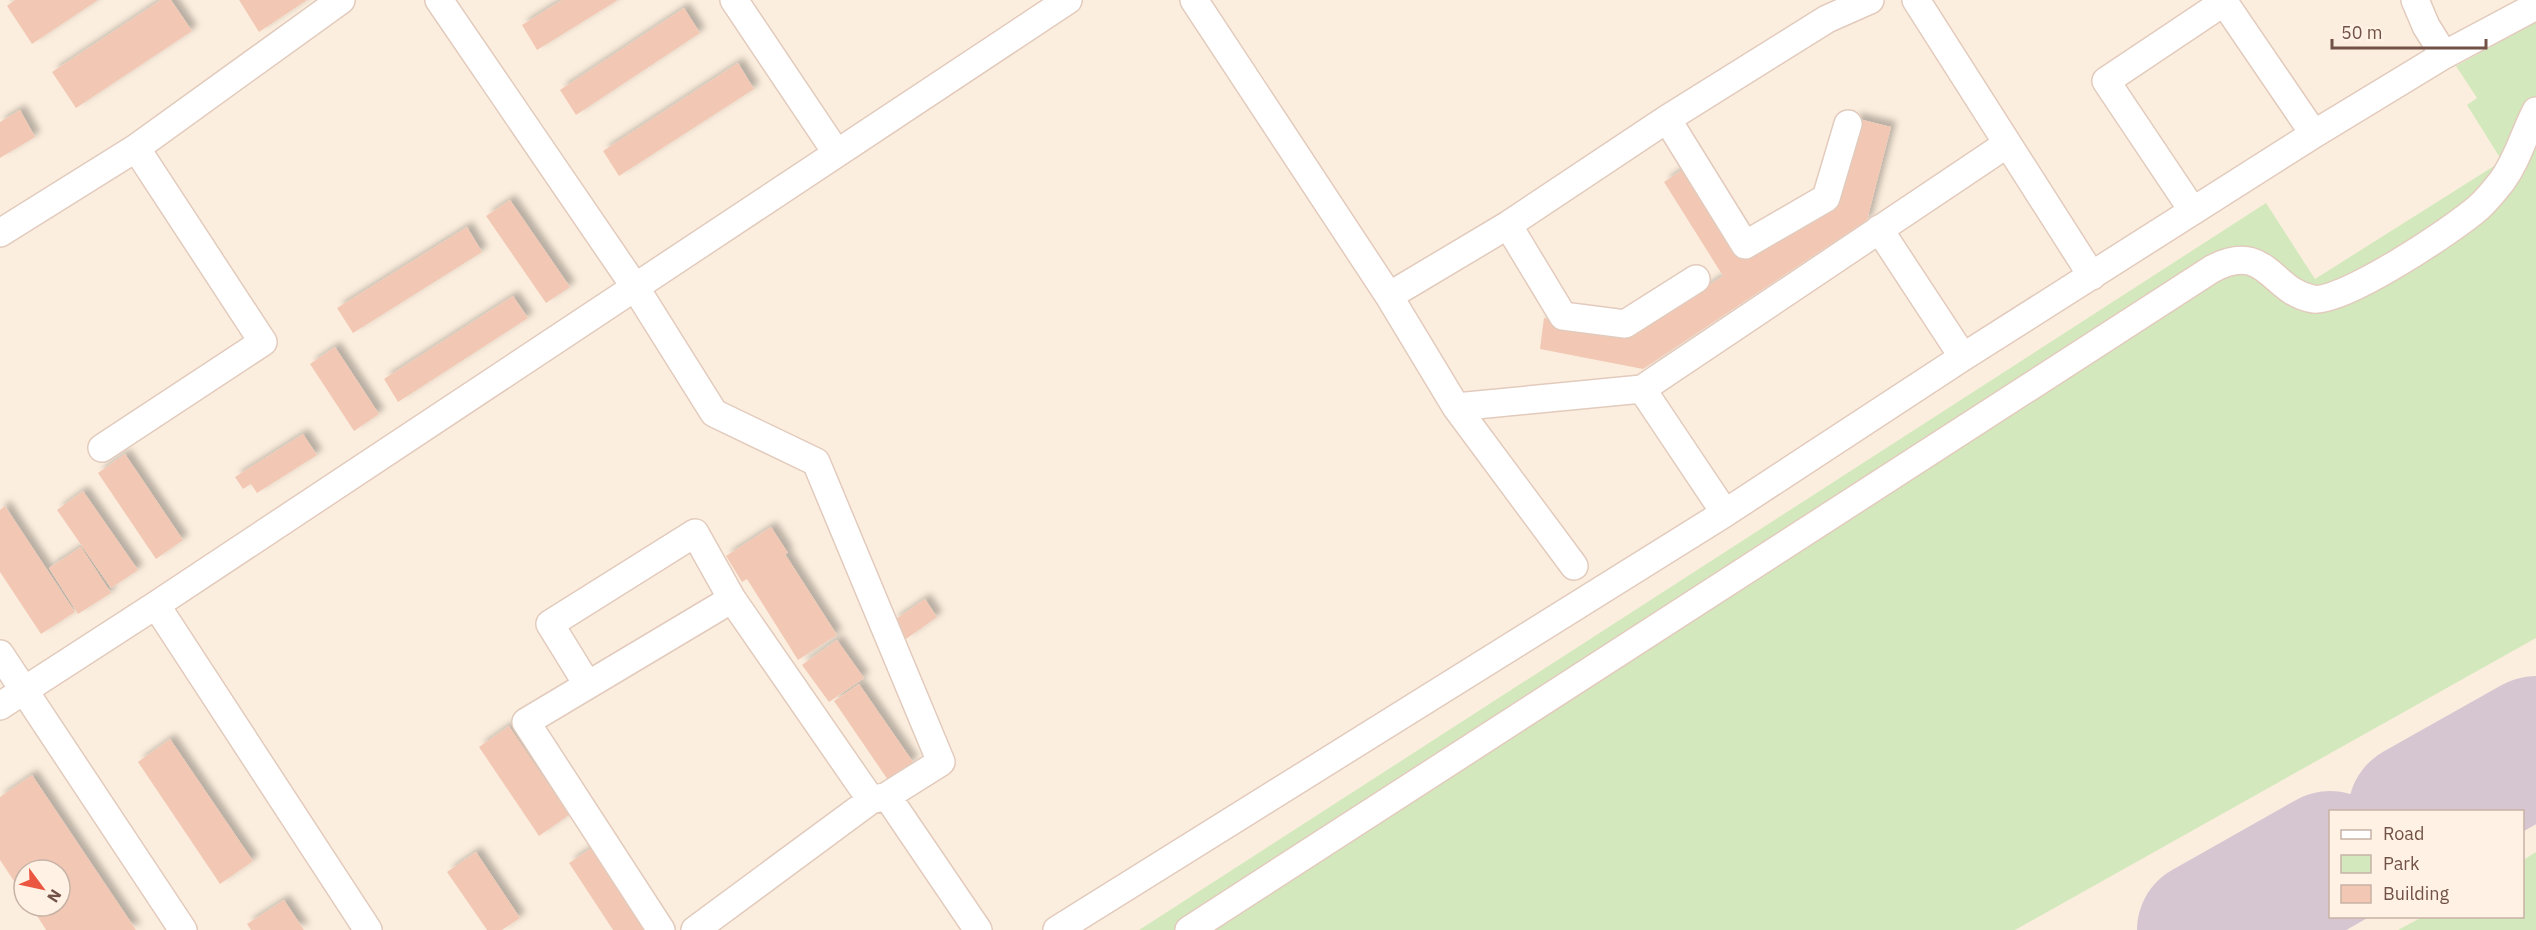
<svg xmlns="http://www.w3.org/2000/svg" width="2536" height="930" viewBox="0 0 2536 930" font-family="'IBM Plex Sans',sans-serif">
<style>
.green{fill:#d3e9bd}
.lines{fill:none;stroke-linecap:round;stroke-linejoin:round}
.runway{stroke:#d6c6d2;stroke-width:138}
.building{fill:#f2c8b5;filter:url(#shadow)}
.minor-casing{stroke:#e2cbbd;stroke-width:30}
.minor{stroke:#fff;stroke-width:27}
</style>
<defs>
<filter id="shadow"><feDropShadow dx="5.5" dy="-5.5" stdDeviation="3" flood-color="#0004"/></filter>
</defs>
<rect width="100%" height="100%" fill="#fceede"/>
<path class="green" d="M2536,22v79l-47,88 -106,75 -69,26 -58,-34 -1074,674h-43l1127,-727 49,76 187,-118 -35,-56 10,-7 -21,-32z
M2536,128v510l-521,292h-814l1002,-649 46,-12 47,34 168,-76z
M2536,852v78h-138l24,-13 100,-1 1,-56z"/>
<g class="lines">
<path class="runway" d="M2417,812l119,-67
M2206,930l124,-70"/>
</g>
<path class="building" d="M15,0h83l-66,44 -25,-38z
M161,0h10l21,31 -116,77 -24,-36z
M239,0h68l-48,32z
M562,0h56l-81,50 -15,-25z
M684,8l16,25 -124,82 -16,-25z
M738,63l16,26 -135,87 -16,-25z
M20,110l15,27 -35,21v-36z
M1855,118l36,9 -24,93 -224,149 -103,-20 4,-31 85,19 94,-61 -59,-94 23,-15 60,93 90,-55z
M510,200l60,87 -24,16 -60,-87z
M467,227l15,25 -129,81 -16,-25z
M513,296l15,22 -130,84 -14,-23z
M335,347l44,67 -25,17 -44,-67z
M303,434l14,21 -60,38 -6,-9 -8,5 -8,-12z
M125,454l58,86 -27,19 -58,-86z
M83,491l55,79 -27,18 -54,-78z
M5,506l70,106 -34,22 -41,-62v-62z
M771,527l17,26 -3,1 52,81 -39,25 -51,-81 -5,3 -16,-26z
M81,547l30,46 -33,21 -29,-46z
M925,599l12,18 -31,22 -13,-18z
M837,640l27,38 -35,24 -27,-37z
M859,684l54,78 -25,18 -54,-79z
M509,726l60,89 -30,21 -60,-89z
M170,739l83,122 -33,23 -82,-122z
M32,775l104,155h-90l-15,-24h29v-36h-36v26l-24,-36v-63z
M593,847l53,83h-33l-44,-67z
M476,852l44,66 -18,12h-15l-40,-58z
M284,900l20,30h-53l-4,-6z"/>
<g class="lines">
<g class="minor-casing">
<path id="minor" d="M439,0l196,287 79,126 102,49 125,300 -54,34 -16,4 -176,130
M734,0l102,152
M1194,0l195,296 67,111 118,159
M1916,0l176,276
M2415,0l11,26 18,29
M1667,119l78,126 81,-47 22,-74
M2193,211l-87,-130 118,-79 90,132
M1508,225l55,91 62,8 71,-45
M1879,229l84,128
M0,233l136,-85 205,-148
M1389,296l119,-71 159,-106 160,-100 43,-19
M1642,389l83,124
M1456,407l186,-18 365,-245
M102,448l161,-106 -127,-194
M156,605l212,325
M0,654l183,276
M587,684l-37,-60 145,-91 37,66 139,201
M0,706l156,-101 912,-605
M887,796l91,134
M661,930l-135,-208 206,-123
M1057,930l668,-417 238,-156 351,-223 130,-79 92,-49
M1189,930l1023,-661c55,-29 59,23 101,30 29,5 141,-70 165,-91 9,-8 17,-18 24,-27 16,-22 22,-47 34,-70"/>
</g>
<use href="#minor" class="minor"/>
</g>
<rect x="2329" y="810" width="195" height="108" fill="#fff2e5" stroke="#c7b2a5" stroke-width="1.5"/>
<rect x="2341" y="830" width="30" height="9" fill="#ffffff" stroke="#c7b2a5" stroke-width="1.5"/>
<text x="2383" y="840" font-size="18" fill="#725246">Road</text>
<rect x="2341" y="855" width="30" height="18" fill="#d3e9bd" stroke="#c7b2a5" stroke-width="1.5"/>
<text x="2383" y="870" font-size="18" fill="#725246">Park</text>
<rect x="2341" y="885" width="30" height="18" fill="#f2c8b5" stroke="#c7b2a5" stroke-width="1.5"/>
<text x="2383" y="900" font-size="18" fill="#725246">Building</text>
<g transform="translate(42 888) rotate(123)"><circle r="28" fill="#fff2e5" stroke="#c7b2a5" stroke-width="1.5"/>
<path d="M0-4.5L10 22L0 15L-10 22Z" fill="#ea5640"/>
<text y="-9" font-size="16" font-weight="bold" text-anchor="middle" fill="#725246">N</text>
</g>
<path d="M2332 39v9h154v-9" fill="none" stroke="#725246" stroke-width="3"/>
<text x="2341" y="39" font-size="18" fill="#725246" stroke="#fff2e5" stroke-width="4.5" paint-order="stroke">50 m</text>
</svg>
